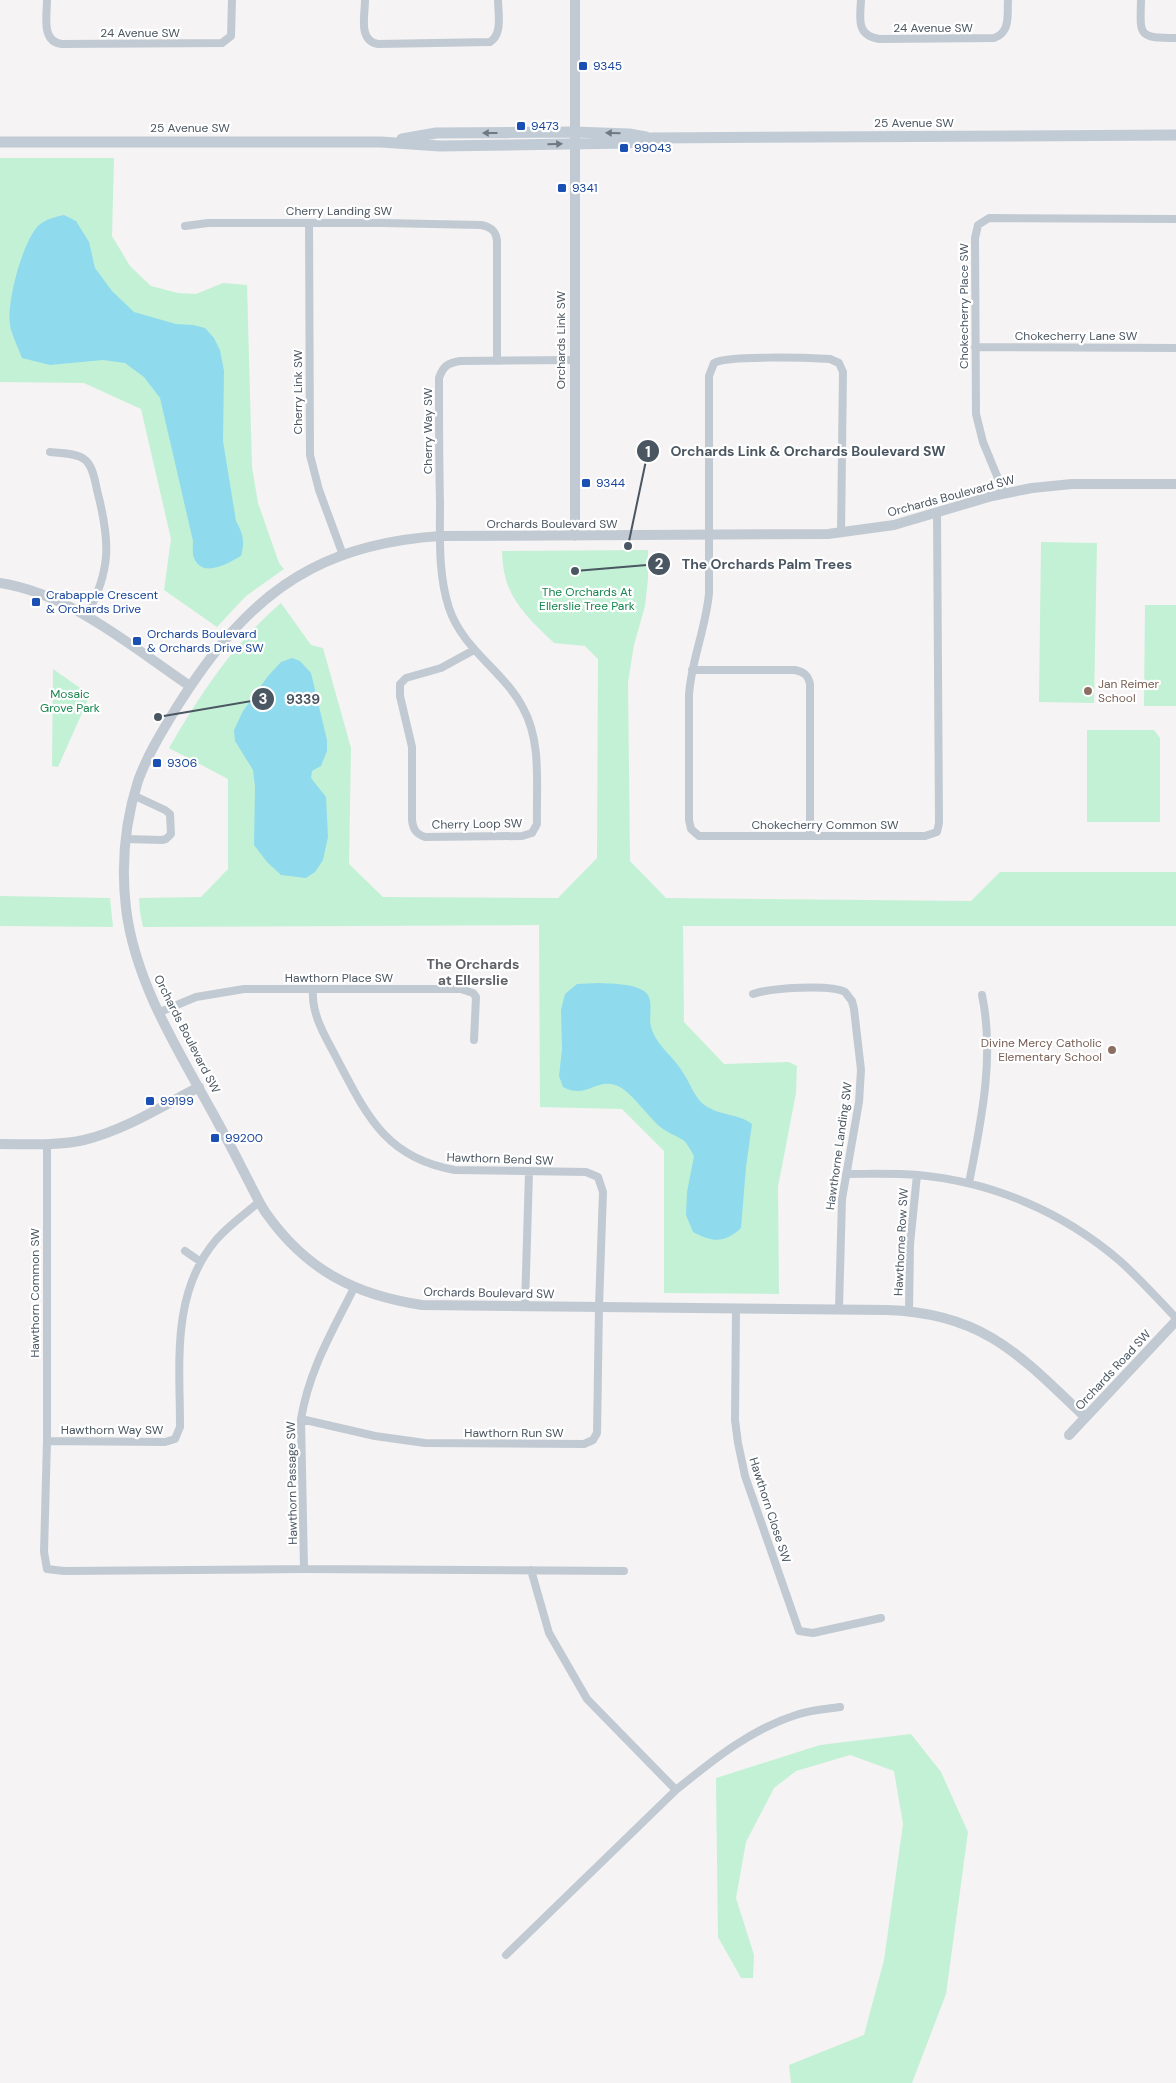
<svg xmlns="http://www.w3.org/2000/svg" width="1176" height="2083" viewBox="0 0 1176 2083" font-family="'DM Sans',sans-serif">
<style>
.green{fill:#c3f1d5}
.water{fill:#90daee}
.lines{fill:none;stroke-linecap:round;stroke-linejoin:round}
.minor{stroke:#c1cad2;stroke-width:8}
.tertiary{stroke:#c1cad2;stroke-width:10}
.secondary{stroke:#c1cbd6;stroke-width:11}
.oneway{fill:#6e7984}
.transit-dot{fill:#1a4fb4;stroke:#fff;stroke-width:2}
.education-dot{fill:#8d6e63;stroke:#fff;stroke-width:2}
.labels{text-anchor:middle;dominant-baseline:central;stroke-width:4.5;stroke-linejoin:round;paint-order:stroke}
.street-label{font-size:12px;fill:#4a5661;stroke:#fff}
.transit-label{font-size:12px;fill:#164399;stroke:#fff;text-anchor:start}
.park-label{font-size:12px;fill:#17864f;stroke:#fff}
.education-label{font-size:12px;fill:#785e54;stroke:#fff;text-anchor:start}
.neighbourhood-label{font-size:14px;font-weight:bold;fill:#5f6368;stroke:#fff}
.leader{fill:none;stroke:#4a5661;stroke-width:2}
.callout-dot{fill:#4a5661;stroke:#fff;stroke-width:2}
.mark-label{font-size:15px;text-anchor:middle;font-weight:bold;fill:#fff}
.callout-label{font-size:14px;text-anchor:middle;font-weight:bold;fill:#4a5661;stroke:#fff;stroke-width:4.5;stroke-linejoin:round;paint-order:stroke}
</style>
<rect width="100%" height="100%" fill="#f5f3f3"/>
<path class="green" d="M0,158h114l-2,78 18,30 21,20 27,7 18,1 27,-11 24,2 5,182 6,36 21,60 5,6 -38,27 -29,31 -53,-37 7,-51 -30,-130 -57,-26 -84,-1z
M1041,542l56,1 -3,160 -55,-1z
M648,550v29l-3,27 -11,39 -6,37 2,179 36,37 305,3 29,-29h176v54h-493l1,96 40,42 65,-2 8,4 -1,27 -18,94 1,107 -115,-1v-142l-42,-42 -82,-2 -1,-182 -396,2 -3,-15 -1,-14 62,-1 27,-28v-90l-59,-31c31,-54 65,-105 112,-145l30,42 12,3 28,100 -2,116 34,33 175,1 39,-40 1,-199 -13,-13 -31,-3c-31,-30 -51,-47 -52,-92z
M1145,605h31v101h-32z
M53,669l37,26 -32,72 -6,-1z
M1087,730h67l6,8v84h-73z
M0,896l110,2 3,29 -113,-1z
M911,1734l30,38 27,60 -22,162 -34,89h-121l-2,-18 75,-30 20,-75 19,-136 -9,-53 -44,-16 -54,16 -22,17 -28,54 -10,56 18,57 -1,23h-12l-23,-41 -2,-159 104,-33z"/>
<path class="water" d="M64,215l12,6 13,21 6,26 17,23 22,21 42,12 17,1 12,3 9,10 6,12 4,21 -1,70 13,80c7,12 9,21 5,35 -13,7 -38,23 -47,2 -2,-5 -1,-12 -1,-17l-33,-143 -16,-21 -19,-14 -22,-3 -53,5 -28,-7c-4,-11 -10,-22 -12,-33 -4,-22 13,-85 29,-100 7,-6 16,-8 25,-10z
M292,658l8,3 11,12 16,67v11l-6,15 -9,5 -1,7 15,19 2,40 -5,23 -8,12 -9,6 -25,-3 -14,-13 -13,-17 1,-58 -2,-17 -18,-29 -1,-11 9,-19 25,-35 13,-14z
M598,983c14,1 34,0 46,8 11,7 4,25 7,36 5,18 22,29 31,44 7,10 12,25 21,33 15,12 35,9 49,20l-6,43 -5,61c-17,16 -29,14 -48,4l-7,-17 1,-23 7,-36c-3,-5 -7,-13 -11,-16 -8,-5 -17,-8 -24,-14 -11,-10 -29,-35 -41,-40 -23,-9 -30,14 -55,1l-4,-11 3,-27 -1,-39 4,-16 12,-10z"/>
<g class="lines">
<path class="minor" d="M47,0c0,16 -6,42 15,44l160,-1 9,-7 1,-36
M365,0c0,15 -7,41 13,44l112,-2c13,-8 8,-29 8,-42
M861,0c-1,19 -5,35 18,39l115,-1c17,-6 13,-23 14,-38
M1141,0c-1,36 -3,38 35,38
M309,223l1,232 9,35 24,65
M185,226l23,-3h175l98,2c11,2 16,7 16,18v118
M975,347l201,1
M50,452c10,1 26,1 34,7 9,6 11,22 13,31 13,50 15,80 -11,126
M1004,493l-21,-51 -7,-28 -1,-176 3,-13 11,-7 187,1
M841,533l2,-161 -4,-9 -9,-4c-19,-1 -104,-4 -116,4l-5,13v217c-3,35 -18,68 -20,102v125l2,9 8,7h226l12,-4 2,-9 -2,-310
M474,650l-33,18 -35,10 -6,6v12l12,51v73c1,9 4,14 13,17l97,-1 10,-3 5,-9c-1,-38 5,-82 -14,-116 -19,-37 -60,-58 -74,-100 -11,-34 -9,-70 -9,-105 -1,-42 -1,-84 -1,-125 4,-12 9,-15 21,-17l114,-1
M692,670h103c9,2 13,5 15,14v152
M126,839l36,1 4,-1 5,-5 -1,-20 -5,-4 -30,-14
M753,994c17,-6 77,-10 92,-2l7,9 2,8 7,61 -2,32 -17,97 -3,110
M160,1012l36,-15 48,-8h217l12,4 3,4 -2,43
M47,1144v297l-3,111 3,17 17,2 240,-2 320,2
M846,1174c24,0 48,-1 72,1 75,7 145,37 202,86 20,18 38,38 56,57
M969,1183c12,-61 26,-126 13,-188
M185,1251l16,11
M525,1306l4,-134
M736,1308l-1,112 3,23 7,33 54,155 14,2 68,-15
M909,1311l1,-67 7,-69
M301,1419l74,17 50,7 159,1 9,-4 4,-7 2,-127 4,-114 -5,-15 -12,-5 -131,-2c-70,-12 -89,-56 -119,-113 -11,-21 -25,-43 -23,-68
M47,1441l118,1 10,-3 5,-12c0,-64 -9,-134 36,-187 12,-14 29,-26 43,-38
M304,1569l-3,-150c8,-49 31,-87 53,-131
M676,1790c38,-31 75,-61 123,-76 13,-4 28,-5 41,-7
M506,1955l170,-165 -89,-91 -38,-66 -18,-63"/>
<path class="tertiary" d="M575,0v536
M0,583c71,11 132,64 190,103
M0,1144c28,0 57,2 84,-4 41,-10 78,-34 115,-53
M1085,1417c-65,-62 -102,-104 -198,-107l-465,-5c-67,-10 -116,-35 -156,-92 -7,-10 -12,-22 -18,-33 -10,-20 -21,-41 -32,-61 -36,-66 -81,-135 -90,-211 -5,-42 -1,-86 12,-127 9,-25 23,-48 37,-71 35,-56 76,-110 136,-141 40,-21 84,-30 129,-33l388,-2 66,-9 98,-29 40,-8 40,-4h104
M1069,1435l107,-114"/>
<path class="secondary" d="M402,139l34,-6 138,-1 55,2 17,3
M0,142h381l59,4 189,-3 22,-5 525,-3"/>
</g>
<defs><path id="oneway-solid" d="M-6-.8H1V-3.2L6.5 0L1 3.2V.8H-6Z" transform="scale(1.25)"/></defs>
<g class="oneway">
<use href="#oneway-solid" transform="translate(490 133) rotate(180)"/>
<use href="#oneway-solid" transform="translate(613 133) rotate(-178)"/>
<use href="#oneway-solid" transform="translate(555 144) rotate(-2)"/>
</g>
<g class="transit-dot">
<rect x="578" y="61" width="10" height="10" rx="2.5"/>
<rect x="516" y="121" width="10" height="10" rx="2.5"/>
<rect x="619" y="143" width="10" height="10" rx="2.5"/>
<rect x="557" y="183" width="10" height="10" rx="2.5"/>
<rect x="581" y="478" width="10" height="10" rx="2.5"/>
<rect x="31" y="597" width="10" height="10" rx="2.5"/>
<rect x="132" y="636" width="10" height="10" rx="2.5"/>
<rect x="152" y="758" width="10" height="10" rx="2.5"/>
<rect x="145" y="1096" width="10" height="10" rx="2.5"/>
<rect x="210" y="1133" width="10" height="10" rx="2.5"/>
</g>
<g class="education-dot">
<circle cx="1088" cy="691" r="5"/>
<circle cx="1112" cy="1050" r="5"/>
</g>
<g class="labels">
<g class="street-label">
<text x="933" y="28">24 Avenue SW</text>
<text x="140" y="33">24 Avenue SW</text>
<text x="914" y="123">25 Avenue SW</text>
<text x="190" y="128">25 Avenue SW</text>
<text x="339" y="211">Cherry Landing SW</text>
<text transform="translate(964 306) rotate(-90)">Chokecherry Place SW</text>
<text x="1076" y="336">Chokecherry Lane SW</text>
<text transform="translate(561 340) rotate(-90)">Orchards Link SW</text>
<text transform="translate(298 392) rotate(-90)">Cherry Link SW</text>
<text transform="translate(428 431) rotate(-90)">Cherry Way SW</text>
<text transform="translate(951 496) rotate(-15)">Orchards Boulevard SW</text>
<text x="552" y="524">Orchards Boulevard SW</text>
<text transform="translate(477 824) rotate(-1)">Cherry Loop SW</text>
<text x="825" y="825">Chokecherry Common SW</text>
<text x="339" y="978">Hawthorn Place SW</text>
<text transform="translate(187 1034) rotate(63)">Orchards Boulevard SW</text>
<text transform="translate(839 1146) rotate(-82)">Hawthorne Landing SW</text>
<text transform="translate(500 1159) rotate(2)">Hawthorn Bend SW</text>
<text transform="translate(901 1242) rotate(-87)">Hawthorne Row SW</text>
<text transform="translate(35 1293) rotate(-90)">Hawthorn Common SW</text>
<text transform="translate(489 1293) rotate(1)">Orchards Boulevard SW</text>
<text transform="translate(1113 1370) rotate(-47)">Orchards Road SW</text>
<text x="112" y="1430">Hawthorn Way SW</text>
<text x="514" y="1433">Hawthorn Run SW</text>
<text transform="translate(292 1483) rotate(-91)">Hawthorn Passage SW</text>
<text transform="translate(770 1510) rotate(72)">Hawthorn Close SW</text>
</g>
<g class="transit-label">
<text x="593" y="66">9345</text>
<text x="531" y="126">9473</text>
<text x="634" y="148">99043</text>
<text x="572" y="188">9341</text>
<text x="596" y="483">9344</text>
<text x="46" y="595">Crabapple Crescent<tspan x="46" dy="14">&amp; Orchards Drive</tspan></text>
<text x="147" y="634">Orchards Boulevard<tspan x="147" dy="14">&amp; Orchards Drive SW</tspan></text>
<text x="167" y="763">9306</text>
<text x="160" y="1101">99199</text>
<text x="225" y="1138">99200</text>
</g>
<g class="park-label">
<text x="587" y="592">The Orchards At<tspan x="587" dy="14">Ellerslie Tree Park</tspan></text>
<text x="70" y="694">Mosaic<tspan x="70" dy="14">Grove Park</tspan></text>
</g>
<g class="education-label">
<text x="1098" y="684">Jan Reimer<tspan x="1098" dy="14">School</tspan></text>
<text x="1102" y="1043" text-anchor="end">Divine Mercy Catholic<tspan x="1102" dy="14">Elementary School</tspan></text>
</g>
<g class="neighbourhood-label">
<text x="473" y="964">The Orchards<tspan x="473" dy="16">at Ellerslie</tspan></text>
</g>
</g>
<path class="leader" d="M628 546L648 451M575 571L659 564M158 717L263 699"/>
<g class="callout-dot">
<circle cx="628" cy="546" r="5"/>
<circle cx="575" cy="571" r="5"/>
<circle cx="158" cy="717" r="5"/>
<circle cx="648" cy="451" r="12"/>
<circle cx="659" cy="564" r="12"/>
<circle cx="263" cy="699" r="12"/>
</g>
<g class="mark-label">
<text x="648" y="457">1</text>
<text x="659" y="569">2</text>
<text x="263" y="704">3</text>
</g>
<g class="callout-label">
<text x="808" y="456">Orchards Link &amp; Orchards Boulevard SW</text>
<text x="767" y="569">The Orchards Palm Trees</text>
<text x="303" y="704">9339</text>
</g>
</svg>
